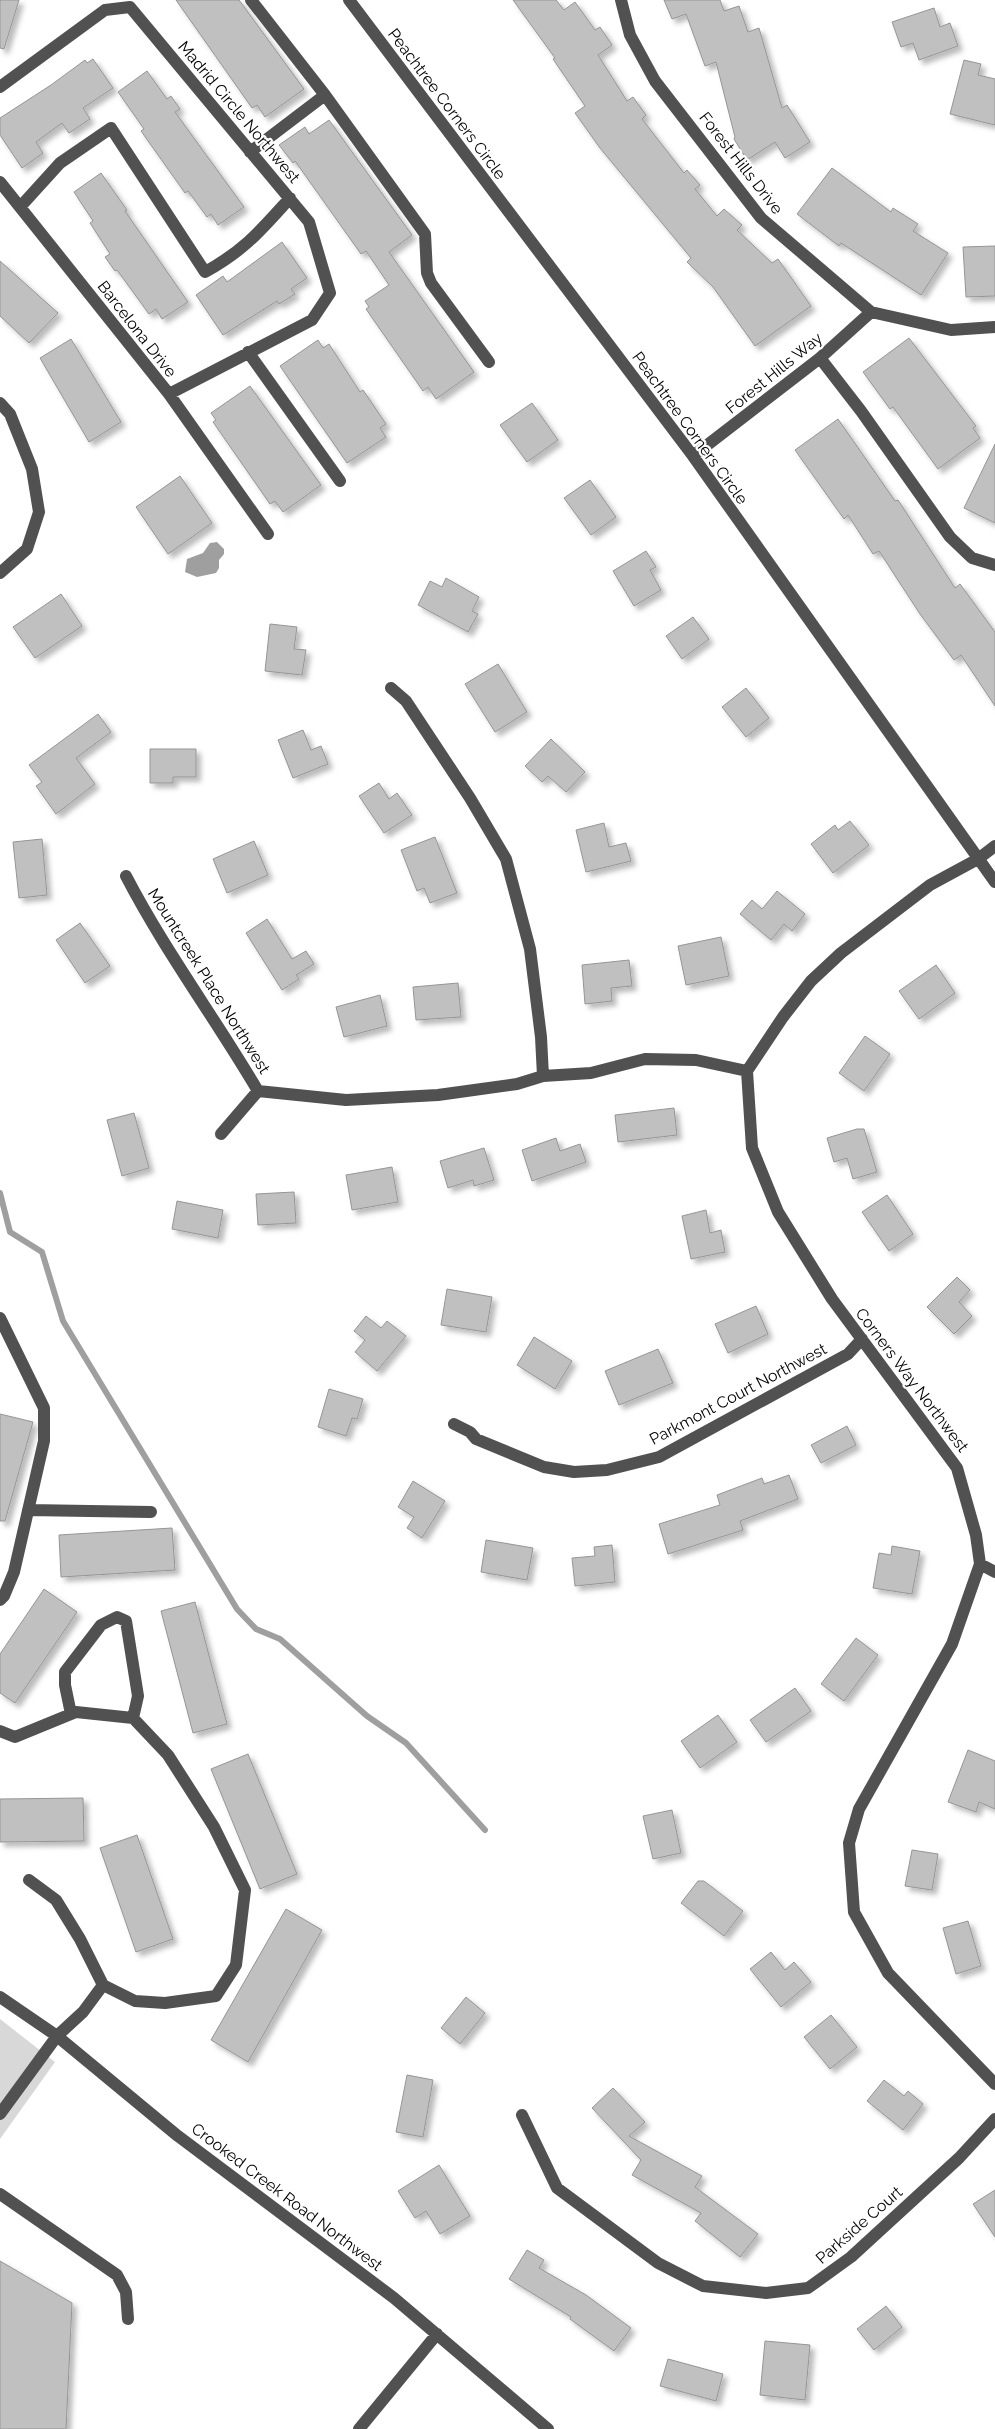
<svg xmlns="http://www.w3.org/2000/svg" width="995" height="2429" viewBox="0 0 995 2429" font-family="Raleway,sans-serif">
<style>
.green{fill:#d8d8d8}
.water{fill:#9f9f9f}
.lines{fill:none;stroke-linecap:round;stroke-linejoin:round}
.stream{stroke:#9f9f9f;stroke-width:6}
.building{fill:#c0c0c0;stroke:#959595;filter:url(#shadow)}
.minor{stroke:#515151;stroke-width:12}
.labels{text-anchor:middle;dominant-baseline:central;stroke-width:4.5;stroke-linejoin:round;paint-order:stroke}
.street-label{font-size:16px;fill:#000;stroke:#fff}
</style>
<defs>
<filter id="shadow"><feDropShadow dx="4.5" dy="4.5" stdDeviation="2.5" flood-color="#0004"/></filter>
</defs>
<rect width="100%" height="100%" fill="#fff"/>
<path class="green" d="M0,2019l55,43 -55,77z"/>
<path class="water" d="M217,542l7,7v5l-5,6v8l-3,5 -19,4 -12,-5 2,-13 16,-6 7,-10z"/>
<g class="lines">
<path class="stream" d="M0,1193l10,39 32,20 21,69 174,288 19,20 24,10 87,77 39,27 79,87"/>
</g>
<path class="building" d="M0,0h19l-15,49 -4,-1z
M176,0h63l65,89 -39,28 -8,-12 -5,3z
M513,0h43l8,10 11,-8 20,28 5,-3 12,18 -14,10 29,46 6,-4 13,18 -4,4 42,54 3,-3 13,15 -5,4 22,27 7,-7 18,16 -5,5 35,33 6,-4 33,47 -56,40 -42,-59 -26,-25 4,-4 -91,-110 -25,-35 10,-7 -32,-47 2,-1z
M664,0h56l4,11 15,-5 9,26 11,-4 23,80 5,-3 23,37 -25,16 -10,-16 -28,18 -13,-21 1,-2 -19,-75 -11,4 -19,-52 -14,5z
M934,8l6,19 10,-4 8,23 -39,14 -6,-17 -12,4 -9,-25z
M93,59l20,29 -30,20 7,11 -21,14 -7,-10 -26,19 7,11 -21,15 -22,-33v-17l51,-33 34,-25 2,3z
M964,60l17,4 -3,11 17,4v46l-45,-11z
M147,71l20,28 4,-3 9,13 -5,3 69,95 -26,18 -7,-11 -4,3 -19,-26 -3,2 -44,-62 3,-2 -26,-37z
M329,120l83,115 -23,17 85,120 -38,27 -8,-12 -5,4 -57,-82 3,-2 -4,-6 24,-16 -23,-34 -5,3 -66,-93 -2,2 -14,-18 26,-18 4,7z
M832,168l59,44 2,-4 25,16 -5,7 35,22 -27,42 -80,-52 -2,3 -42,-32z
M101,173l26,37 -2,1 63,91 -26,17 -6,-10 -7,5 -32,-44 -2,1 -10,-14 5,-3 -20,-31 3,-2 -19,-29z
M282,242l25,36 -16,11 4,5 -16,10 -2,-3 -54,34 -27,-40 27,-19 4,6z
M995,246v50l-29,1 -3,-50z
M0,261l58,52 -29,30 -29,-27z
M909,338l67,88 -3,2 7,10 -42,31 -45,-62 -3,2 -27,-37z
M71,339l50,83 -32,20 -49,-84z
M318,340l5,8 6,-4 31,48 3,-2 23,34 -6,4 6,9 -39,26 -67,-97z
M250,386l71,99 -38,27 -8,-11 -5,3 -57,-82 3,-2 -5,-7z
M532,403l26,37 -31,22 -27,-37z
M838,419l57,82 3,-1 57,88 5,-4 35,48v74l-34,-51 -7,5 -34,-46 -41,-63 -6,3 -25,-39 -4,4 -49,-69z
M995,444v79l-31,-15z
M180,476l32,47 -44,31 -32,-47z
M590,480l26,37 -25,18 -27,-37z
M646,551l10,16 -6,3 11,20 -27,16 -21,-35z
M446,578l33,19 -7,14 6,3 -10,18 -50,-27 12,-24 12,6z
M61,594l21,32 -47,32 -22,-31z
M693,617l16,22 -27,20 -16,-23z
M270,624l27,3 -3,22 12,1 -4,25 -37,-4z
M498,664l29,48 -32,20 -30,-48z
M746,688l23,30 -23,19 -24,-30z
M98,714l13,18 -35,26 19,26 -39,30 -20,-28 6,-4 -13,-17z
M303,730l8,20 10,-4 7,18 -35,14 -15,-38z
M551,739l34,33 -19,20 -18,-16 -6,6 -17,-16z
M150,749h46v28h-23v6h-23z
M379,783l10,16 8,-6 15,22 -28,18 -25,-37z
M850,821l19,24 -36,28 -22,-29 24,-19 3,5z
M604,823l5,24 17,-4 5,18 -45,11 -10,-42z
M435,837l22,56 -27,10 -6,-15 -7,3 -16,-41z
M42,839l5,56 -28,3 -6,-56z
M254,841l14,34 -41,18 -14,-34z
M777,891l28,23 -13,17 -8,-7 -13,16 -31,-26 12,-14 10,9z
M267,919l25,40 14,-8 8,13 -18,11 3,4 -17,11 -36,-57z
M80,923l30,43 -25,17 -29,-43z
M721,937l8,39 -43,9 -8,-39z
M629,960l3,26 -21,2 1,13 -27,3 -3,-39z
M936,965l19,28 -36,26 -20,-28z
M458,983l3,34 -45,3 -3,-33z
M380,995l7,31 -43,11 -8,-30z
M865,1036l25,18 -26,37 -25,-18z
M674,1108l3,27 -59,7 -3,-27z
M134,1113l15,55 -27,8 -15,-56z
M857,1129h7l13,43 -24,7 -6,-21 -13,4 -7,-24z
M556,1138l4,13 20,-7 6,18 -54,19 -10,-31z
M484,1148l10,32 -20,6 -1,-6 -25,8 -8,-27z
M392,1167l6,35 -46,8 -6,-35z
M294,1192l2,31 -38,2 -2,-31z
M887,1195l26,39 -24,17 -27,-39z
M177,1201l46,9 -5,28 -46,-9z
M706,1210l4,23 11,-3 4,22 -34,7 -9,-43z
M957,1277l13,13 -11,12 13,14 -18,18 -27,-27z
M447,1289l45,8 -6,35 -45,-7z
M756,1306l12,28 -40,19 -13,-29z
M366,1316l15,12 6,-7 19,15 -29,35 -22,-19 10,-12 -11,-9z
M534,1337l38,24 -17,28 -38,-24z
M658,1349l15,34 -54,22 -14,-34z
M329,1389l34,10 -6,20 -5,-1 -6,18 -28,-9z
M0,1414l33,8 -28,99h-5z
M847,1426l9,19 -35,18 -10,-18z
M789,1475l9,24 -58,22 3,9 -75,24 -9,-30 61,-19 -3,-10 45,-17 2,6z
M413,1481l32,20 -23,37 -15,-10 7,-11 -16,-10z
M172,1528l3,42 -114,7 -2,-42z
M486,1540l47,8 -6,32 -46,-8z
M612,1545l3,37 -40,4 -3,-28 23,-2 -1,-9z
M892,1546l28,5 -8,43 -39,-6 6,-35 12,2z
M44,1589l33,23 -62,91 -15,-10v-39z
M195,1602l32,122 -34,9 -32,-122z
M856,1638l22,17 -34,46 -23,-17z
M795,1688l16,23 -45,31 -16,-22z
M718,1715l19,27 -37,26 -19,-27z
M968,1750l27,11v48l-16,-7 -3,10 -28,-10z
M248,1754l49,120 -37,15 -49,-120z
M83,1798l1,43 -84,1v-43z
M672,1810l9,43 -28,6 -10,-43z
M137,1835l36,104 -37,13 -36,-104z
M912,1850l26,4 -6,36 -27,-4z
M698,1881h6l39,30 -19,25 -43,-33z
M286,1909l36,21 -74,132 -37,-22z
M968,1921l13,45 -25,8 -13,-46z
M771,1952l14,18 9,-8 17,20 -30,25 -31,-38z
M466,1997l19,16 -25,31 -19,-16z
M831,2015l26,32 -27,22 -26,-32z
M407,2075l26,5 -10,57 -27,-5z
M884,2080l20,16 4,-5 15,13 -20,26 -36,-29z
M613,2088l32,34 -16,14 73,40 -7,11 63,47 -18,23 -45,-36 6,-8 -69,-38 9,-15 -49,-52z
M439,2165l31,51 -30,18 -14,-23 -11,7 -17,-27z
M995,2190v47l-22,-33z
M527,2250l17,10 -5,8 47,27 45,33 -17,23 -44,-32 1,-2 -62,-38z
M0,2261l72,42 -6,126h-66z
M886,2306l16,21 -28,23 -17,-21z
M765,2341l45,4 -5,55 -45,-5z
M668,2359l55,15 -7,27 -56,-15z"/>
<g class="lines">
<path class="minor" d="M251,0l74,95
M349,0l344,456 302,426
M621,0l9,35 25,46 106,137 110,94 80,18 44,-3
M0,87l105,-77 25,-3 179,215 21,71 -18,27 -143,74 -169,-212
M250,152l75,-57 100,139 2,39 4,10 58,79
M21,206l39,-43 51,-35 94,144c40,-22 56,-42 85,-74
M248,352l92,129
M820,358l41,53 89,126 22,21 23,7
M169,394l99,140
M0,403l10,11 22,55 7,43 -12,37 -27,24
M693,456l127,-98 51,-46
M391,688l15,13 64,97 36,61 24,90 11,88 2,39
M995,846l-17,13 -48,26 -89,68 -30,28 -28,36 -36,54 5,77 26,64 54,87 125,169 19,67 4,29 -28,80 -93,165 -10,34 5,69 34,61 107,111
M126,876c39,75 89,142 132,215l88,9 92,-5 79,-11 26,-8 48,-3 54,-14 51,1 51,11
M221,1134l37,-43
M0,1318l44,90v33l-30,131 -10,24 -4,4
M454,1424l16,8 6,7 68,28 30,5 33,-2 52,-13 189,-103 14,-15
M28,1510l123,2
M980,1564l15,8
M71,1714l-6,-29v-13l36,-47 16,-8 9,4 12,75 -5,22
M0,1731l15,6 61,-25 57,6 35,37 46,72 31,63 -9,75 -20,31 -51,7 -30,-2 -32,-16 -23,-46 -24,-39 -27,-20
M0,1997l57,39 121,100 216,162 154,131
M0,2114l57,-78 26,-24 20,-27
M522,2115l35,73 101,75 45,23 63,7 42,-5 43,-31 108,-99 36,-39
M0,2194l117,81 9,17 2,27
M359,2429l78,-95"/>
</g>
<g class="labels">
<g class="street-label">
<text transform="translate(447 104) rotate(53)">Peachtree Corners Circle</text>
<text transform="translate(239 112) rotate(50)">Madrid Circle Northwest</text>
<text transform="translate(741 163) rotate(52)">Forest Hills Drive</text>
<text transform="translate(137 329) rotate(52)">Barcelona Drive</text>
<text transform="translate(774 373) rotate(-39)">Forest Hills Way</text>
<text transform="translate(690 428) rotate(54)">Peachtree Corners Circle</text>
<text transform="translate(209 981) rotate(58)">Mountcreek Place Northwest</text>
<text transform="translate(912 1380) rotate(53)">Corners Way Northwest</text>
<text transform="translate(738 1394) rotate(-28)">Parkmont Court Northwest</text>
<text transform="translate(287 2197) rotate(37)">Crooked Creek Road Northwest</text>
<text transform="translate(859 2225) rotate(-41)">Parkside Court</text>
</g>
</g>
</svg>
